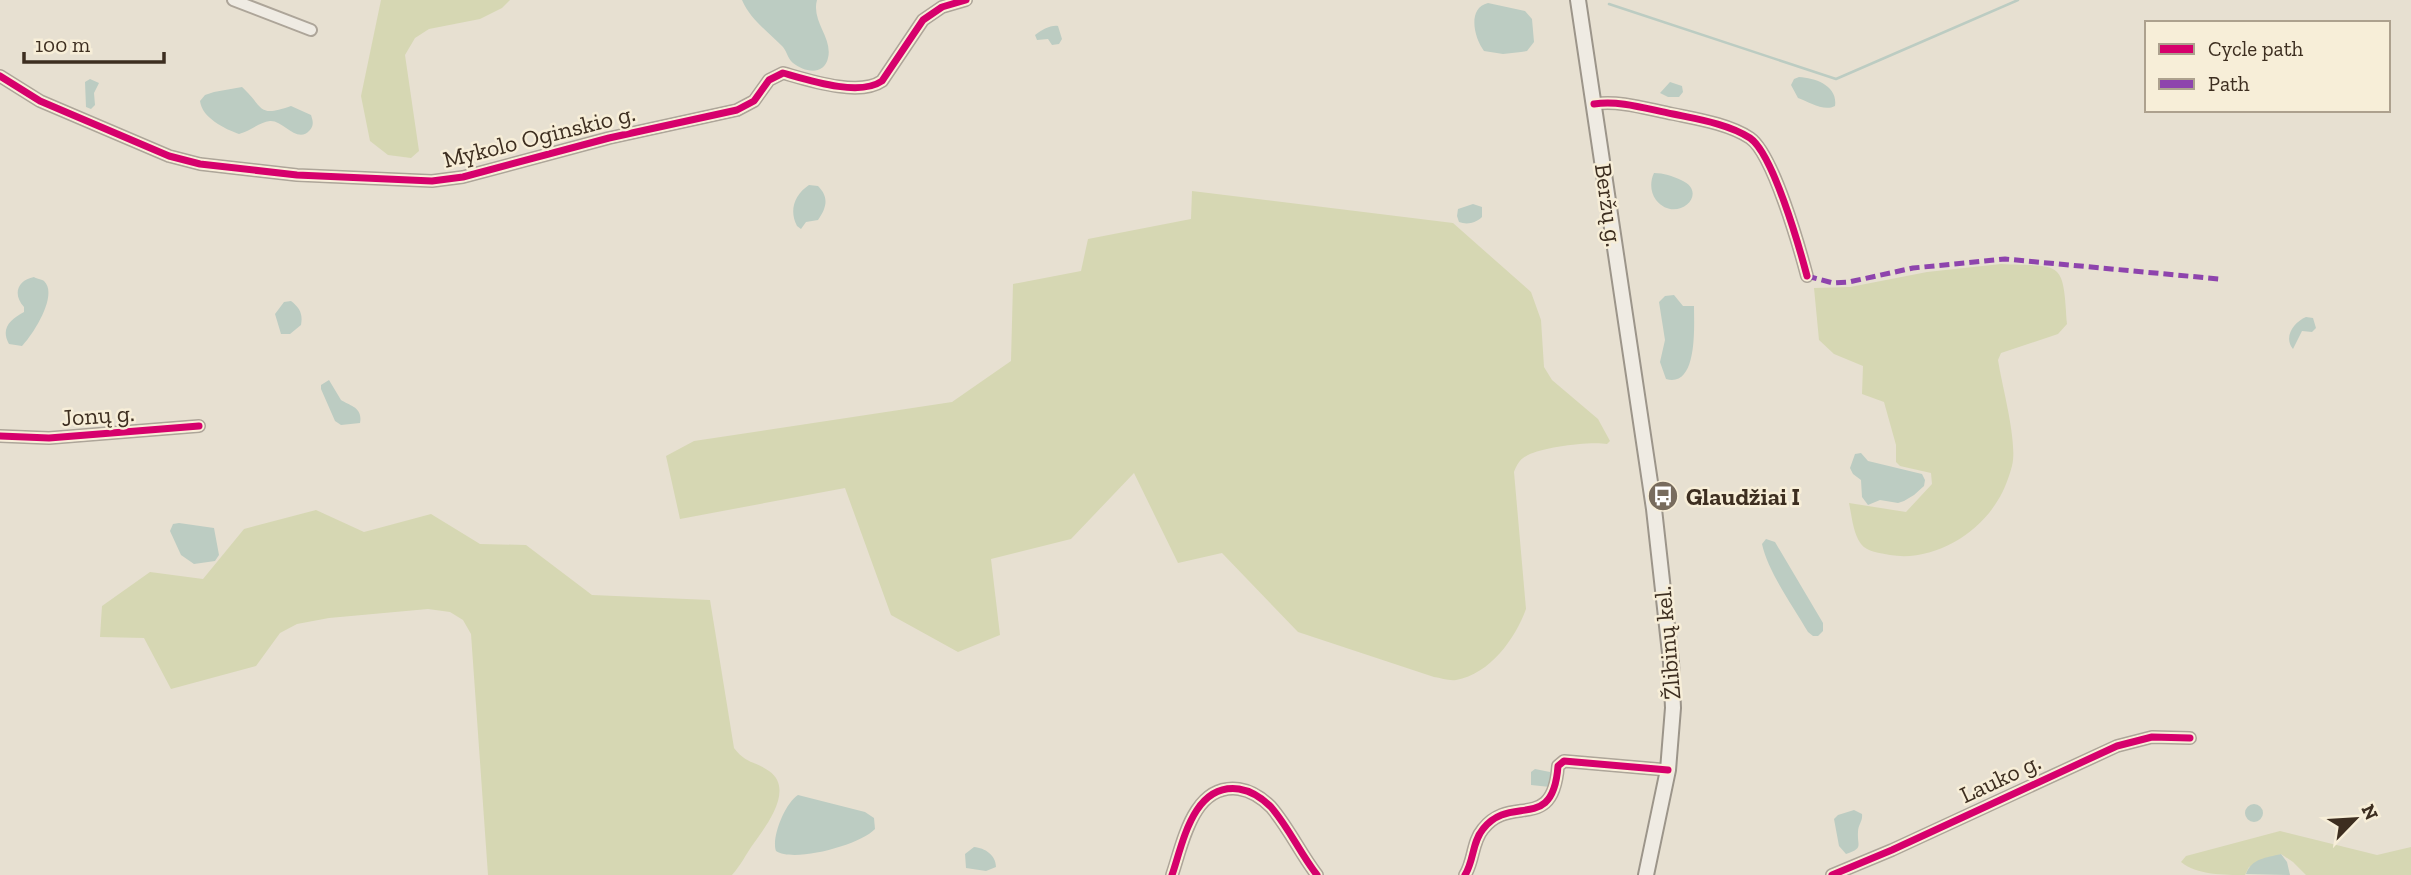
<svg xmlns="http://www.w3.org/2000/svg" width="2411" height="875" viewBox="0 0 2411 875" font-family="'Zilla Slab',serif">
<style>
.green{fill:#d6d7b3}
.water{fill:#bcccc2}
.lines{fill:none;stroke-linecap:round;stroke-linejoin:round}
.stream{stroke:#bcccc2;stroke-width:2.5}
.street-casing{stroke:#ada599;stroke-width:14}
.secondary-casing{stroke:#9c958a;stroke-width:18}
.street{stroke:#efebe3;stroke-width:10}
.secondary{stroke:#efebe3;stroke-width:14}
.quiet{stroke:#8e44ad;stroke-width:5;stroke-dasharray:10 5;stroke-linecap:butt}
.cycleway-casing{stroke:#f7eed8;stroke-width:11}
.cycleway{stroke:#d6006c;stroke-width:7}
.labels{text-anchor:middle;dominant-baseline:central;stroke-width:5;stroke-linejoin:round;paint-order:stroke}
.street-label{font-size:24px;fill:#3d2e20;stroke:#f7eed8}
.poi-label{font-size:24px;font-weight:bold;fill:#3d2e20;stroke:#f7eed8;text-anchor:start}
</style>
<rect width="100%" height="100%" fill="#e7e0d1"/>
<path class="green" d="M381,0h129l-8,8 -22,11 -51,10 -14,9 -10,17 14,96 -8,7 -23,-3 -18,-14 -9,-45z
M1192,191l261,32 78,69 10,28 3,47 8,13 46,39 12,22 -3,3c-17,-3 -64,3 -79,11 -8,4 -11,9 -14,17l12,137c-11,30 -36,65 -70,71 -7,1 -15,-2 -22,-3l-136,-45 -76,-79 -44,10 -44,-90 -63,66 -80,20 9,76 -42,17 -67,-37 -46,-127 -165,31 -14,-63 28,-15 258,-39 59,-41 2,-77 68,-13 7,-32 103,-20z
M2001,264c62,3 62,-5 66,60l-9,10 -57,19 -3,7c4,26 20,83 14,106 -3,11 -8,25 -14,34 -21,36 -67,62 -108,55 -10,-2 -23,-3 -29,-11 -8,-11 -9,-27 -12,-41l57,9 26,-28 -1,-11 -31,-7 -4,-4v-17l-12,-43 -22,-8 1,-28 -29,-12 -15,-14 -5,-52 36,-1 77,-15z
M316,510l48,22 67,-18 49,30 46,1 66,50 118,5 24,148c12,16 21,13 35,23 26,18 -3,55 -15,72 -8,11 -13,22 -22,32h-244l-17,-241 -8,-14 -13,-8 -22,-3 -99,9 -32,6 -17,9 -24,33 -85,23 -27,-51 -44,-1 2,-31 48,-34 53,7 41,-50z
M2280,831l97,24 34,-8v28h-105l-13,-13 -12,-8 -32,13 -4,8c-20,0 -49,0 -64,-13l5,-6z"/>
<path class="water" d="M742,0h75c-6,21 16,38 11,58 -4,18 -24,14 -35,5 -6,-5 -6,-13 -12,-18 -14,-14 -31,-26 -39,-45z
M1488,3l37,8 7,8 2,23 -7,9 -6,1 -18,2 -19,-3c-10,-13 -17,-43 4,-48z
M1058,26l4,13 -3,5 -7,1 -4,-6 -11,1 -2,-5c7,-5 15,-10 23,-9z
M1799,77c17,1 39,9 36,29 -11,6 -26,-4 -37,-8l-7,-13 3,-6z
M90,79l9,4 -5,10 1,12 -4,4 -5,-2 -1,-25z
M1670,82l12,4 1,6 -4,5h-11l-8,-4z
M242,87c22,20 15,31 49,19l20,9c2,6 3,10 -1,15 -13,15 -26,-10 -40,-9 -10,1 -20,10 -31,13 -14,-5 -37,-16 -39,-33l5,-6 9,-3z
M1654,173c10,0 18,3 27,7 30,13 -5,45 -25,20 -6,-8 -6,-19 -2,-27z
M809,185l9,1c11,11 9,21 0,34l-12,2 -5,7 -4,-3c-8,-15 -3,-31 12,-41z
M1473,204l9,3v10c-6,6 -15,8 -23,5l-2,-6 1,-7z
M34,277c1,1 9,3 10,4 15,14 -12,55 -22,65l-13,-2c-9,-16 2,-25 15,-32v-5c-12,-13 -6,-27 10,-30z
M1674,295l9,11h11c0,20 4,82 -28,73l-6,-17 5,-22 -6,-38 6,-6z
M291,301c9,7 12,13 10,24l-11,9h-9l-6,-20 9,-12z
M2306,317l7,1 3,10 -4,4 -10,-1 -9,18c-10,-12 1,-27 13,-32z
M329,380l12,20c9,6 22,7 19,23l-19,2 -6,-4 -14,-32v-4z
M1861,453l7,8 54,13 3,6 -1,6 -10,9 -10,6 -6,2 -18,-3 -12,5 -6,-8 -1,-17 -8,-6 -3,-6 5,-14z
M179,523l35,5 5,27 -4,6 -21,3 -13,-9 -11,-24 3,-7z
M1766,539l9,3 48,81v8l-5,5h-5l-5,-4c-15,-26 -40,-60 -46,-88z
M1535,769l15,3v15l-19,-2v-13z
M798,795l67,17 9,6 1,11c-15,16 -81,34 -99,22 -5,-13 9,-48 22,-56z
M2245 813a9 9 0 1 1 18 0a9 9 0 1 1-18 0Z
M1854,810l8,4c1,7 -4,11 -4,18 -1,14 6,16 -12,22l-7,-8 -5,-27 4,-4z
M974,847c11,1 22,8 22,20l-10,4 -20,-3 -1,-14z
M2281,854l6,8 3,13 -44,-1c6,-16 20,-16 35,-20z"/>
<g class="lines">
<path class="stream" d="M1609,4l227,75 182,-79"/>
<g class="street-casing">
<path id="street" d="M233,0l78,30
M0,76l40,25 129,55 31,8 97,11 135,6 31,-4 146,-39 128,-28 17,-9 15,-21 14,-7c25,7 76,24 99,8l41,-61 19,-13 24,-7
M1594,104c26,-4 53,5 79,10 24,5 56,10 77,24 23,16 49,108 57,138
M0,436l49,2 150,-12
M1172,875c11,-32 21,-92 67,-86 13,2 23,9 32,18 18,21 29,46 46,68
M1465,875c9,-14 7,-33 18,-46 28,-36 70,5 75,-63l6,-5 104,9
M1832,875l60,-25 225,-104 35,-9 38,1"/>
</g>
<g class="secondary-casing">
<path id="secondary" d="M1578,0l76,509 17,153 2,46 -5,62 -22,105"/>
</g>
<use href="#street" class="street"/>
<use href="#secondary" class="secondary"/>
<path class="quiet" d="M1807,276l26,7 16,-1 64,-14 92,-9 214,20"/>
<g class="cycleway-casing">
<path id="cycleway" d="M0,76l40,25 129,55 31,8 97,11 135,6 31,-4 146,-39 128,-28 17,-9 15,-21 14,-7c25,7 76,24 99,8l41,-61 19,-13 24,-7
M1594,104c26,-4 53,5 79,10 24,5 56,10 77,24 23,16 49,108 57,138
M0,436l49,2 150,-12
M1172,875c11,-32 21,-92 67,-86 13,2 23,9 32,18 18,21 29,46 46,68
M1465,875c9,-14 7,-33 18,-46 28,-36 70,5 75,-63l6,-5 104,9
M1832,875l60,-25 225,-104 35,-9 38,1"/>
</g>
<use href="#cycleway" class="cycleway"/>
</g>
<defs>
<g id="bus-disc" transform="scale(1.575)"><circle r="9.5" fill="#786c5e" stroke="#f7eed8"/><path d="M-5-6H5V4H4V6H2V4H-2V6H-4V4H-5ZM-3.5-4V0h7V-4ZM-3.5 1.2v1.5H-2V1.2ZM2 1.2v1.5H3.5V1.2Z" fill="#fff"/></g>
</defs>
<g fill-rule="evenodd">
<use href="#bus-disc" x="1663" y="496"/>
</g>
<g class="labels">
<g class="street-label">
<text transform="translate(539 136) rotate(-14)">Mykolo Oginskio g.</text>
<text transform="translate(1609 205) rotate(82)">Beržų g.</text>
<text transform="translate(98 415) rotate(-4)">Jonų g.</text>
<text transform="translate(1667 643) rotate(-95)">Žlibinų kel.</text>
<text transform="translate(2000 778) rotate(-25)">Lauko g.</text>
</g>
<g class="poi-label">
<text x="1686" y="496">Glaudžiai I</text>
</g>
</g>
<rect x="2145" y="21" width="245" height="91" fill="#f7eed8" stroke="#ada18e" stroke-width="2"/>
<rect x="2159" y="44" width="35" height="10" fill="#d6006c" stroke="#ada18e" stroke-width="2"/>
<text x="2208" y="56" font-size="21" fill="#3d2e20">Cycle path</text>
<rect x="2159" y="79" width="35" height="10" fill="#8e44ad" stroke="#ada18e" stroke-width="2"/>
<text x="2208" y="91" font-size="21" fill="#3d2e20">Path</text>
<g transform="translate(2355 819) rotate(65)" stroke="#f7eed8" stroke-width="5" paint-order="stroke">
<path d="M0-5L12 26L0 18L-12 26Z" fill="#3d2e20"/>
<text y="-10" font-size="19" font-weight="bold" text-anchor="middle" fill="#3d2e20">N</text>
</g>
<path d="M24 52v10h140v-10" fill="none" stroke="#3d2e20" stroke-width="3.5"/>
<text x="35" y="52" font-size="21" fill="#3d2e20" stroke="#f7eed8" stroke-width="5" paint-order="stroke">100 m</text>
</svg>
